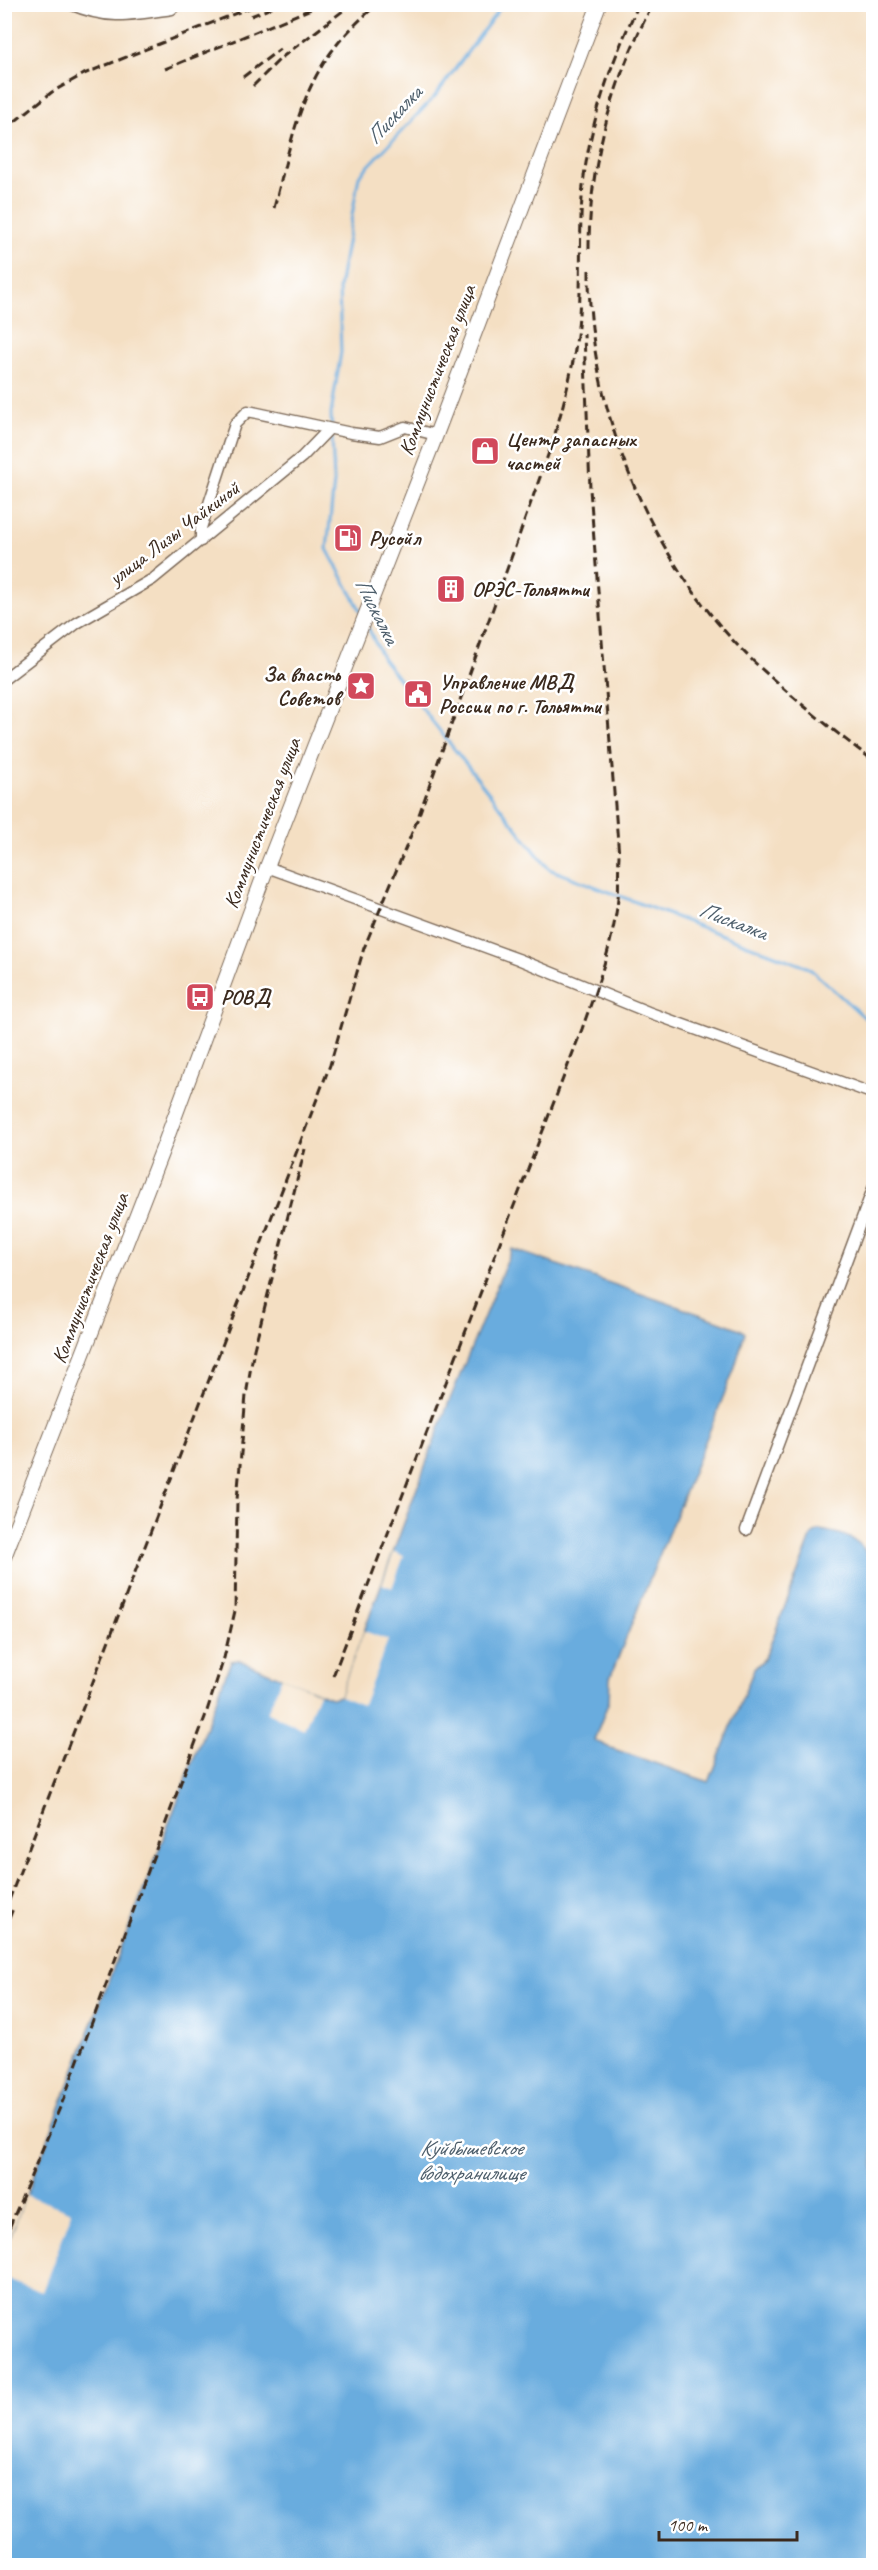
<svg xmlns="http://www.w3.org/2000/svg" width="878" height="2570" viewBox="0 0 878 2570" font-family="Caveat,sans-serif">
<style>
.water{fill:#69acde;stroke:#526b7e;stroke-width:1.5}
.pier{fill:#f4dfc3}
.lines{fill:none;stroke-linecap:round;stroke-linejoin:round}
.stream{stroke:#69acde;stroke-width:3}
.minor-casing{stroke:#7c6958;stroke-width:13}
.major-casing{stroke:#7c6958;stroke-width:16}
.minor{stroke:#fff;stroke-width:10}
.major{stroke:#fff;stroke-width:14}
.rail{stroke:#3b2a1e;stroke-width:3;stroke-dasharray:9 4.5;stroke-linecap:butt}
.labels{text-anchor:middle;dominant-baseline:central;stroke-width:5;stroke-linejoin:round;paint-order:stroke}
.street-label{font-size:21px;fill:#3b2a1e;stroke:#fff}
.poi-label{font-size:21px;font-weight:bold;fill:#3b2a1e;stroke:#fff;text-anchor:start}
.water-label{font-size:22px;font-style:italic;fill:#4d5e6b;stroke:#fff}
</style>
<rect width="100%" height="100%" fill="#fff"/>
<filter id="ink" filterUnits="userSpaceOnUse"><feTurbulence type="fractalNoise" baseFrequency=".0167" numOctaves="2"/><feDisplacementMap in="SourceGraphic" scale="12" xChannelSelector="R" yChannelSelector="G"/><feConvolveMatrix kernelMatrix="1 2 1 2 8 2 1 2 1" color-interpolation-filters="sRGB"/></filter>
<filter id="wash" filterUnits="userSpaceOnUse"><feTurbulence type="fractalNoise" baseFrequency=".008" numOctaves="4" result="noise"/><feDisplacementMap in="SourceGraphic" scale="24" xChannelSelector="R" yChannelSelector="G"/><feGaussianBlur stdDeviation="1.35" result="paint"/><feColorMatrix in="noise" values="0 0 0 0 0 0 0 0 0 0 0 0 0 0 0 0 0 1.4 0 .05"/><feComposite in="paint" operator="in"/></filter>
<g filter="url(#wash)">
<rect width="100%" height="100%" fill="#f4dfc3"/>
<path class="water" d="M512,1249l207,72 21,8 5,4 -11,37 -120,298 -4,10 -1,23 -15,39 14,7 101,35 45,-113 10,-10 5,-11 43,-113 7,-5c35,5 53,13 53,52 0,12 -2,21 2,32l-1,951h-868l-1,-311 227,-593 8,-1 92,38 9,-2 108,-292z"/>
<path class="pier" d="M394,1552l10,4 -12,32 -10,-4z
M364,1631l24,9 -25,65 -23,-9z
M282,1677l37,16 -15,36 -37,-16z
M26,2195l46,17 -30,80 -37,-14v-24z"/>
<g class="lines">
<path class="stream" d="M362,613l-35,-64 7,-67 -3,-68 10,-62 -2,-64 20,-112 77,-81 67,-91
M367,625l16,34 166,210 260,99 65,58"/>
</g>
</g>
<g filter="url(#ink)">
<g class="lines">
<g class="minor-casing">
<path id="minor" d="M70,4c39,17 62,11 102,5l4,-5
M201,541v-13l34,-104 13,-13 103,22 29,4 25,-10 31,8
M4,679l73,-56 76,-44 149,-122 27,-28
M267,867l251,92 130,53 226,82
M746,1530l128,-344"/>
</g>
<g class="major-casing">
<path id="major" d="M4,1557l161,-414 102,-276 169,-432 163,-431"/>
</g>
<use href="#minor" class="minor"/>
<use href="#major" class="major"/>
<path class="rail" d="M251,16l30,-12
M165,69l158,-65
M243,77l37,-28
M253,86l28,-28 71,-54
M4,130l48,-38 32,-18 175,-70
M274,208c14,-53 24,-112 58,-157 12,-17 29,-32 45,-47
M589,249c0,-85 24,-171 64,-245
M589,270c-1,141 61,290 162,389 39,37 80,70 123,102
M333,1676l249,-647c15,-42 31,-85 36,-130 1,-14 0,-29 1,-43l-29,-367 -6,-155
M4,1913l326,-848 34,-117 52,-125 137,-382c12,-42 23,-82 26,-126 3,-48 -1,-98 6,-146 9,-58 28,-112 54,-165
M4,1931l10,-25
M4,2240l60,-142 141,-381 19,-59 11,-47 2,-111 9,-105 8,-46 51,-200"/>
</g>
</g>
<defs>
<g id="shop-square" transform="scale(1.5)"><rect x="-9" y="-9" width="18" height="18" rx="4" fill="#d1495b" stroke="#fff"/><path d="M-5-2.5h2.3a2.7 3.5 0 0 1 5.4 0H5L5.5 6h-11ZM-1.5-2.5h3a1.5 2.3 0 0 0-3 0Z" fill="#fff"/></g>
<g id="fuel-square" transform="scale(1.5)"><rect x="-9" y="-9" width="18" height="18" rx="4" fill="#d1495b" stroke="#fff"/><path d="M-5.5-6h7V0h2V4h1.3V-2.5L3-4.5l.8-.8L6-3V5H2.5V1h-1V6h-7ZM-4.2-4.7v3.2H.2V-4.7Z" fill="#fff"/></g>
<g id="building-square" transform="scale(1.5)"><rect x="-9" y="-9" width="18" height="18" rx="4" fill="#d1495b" stroke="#fff"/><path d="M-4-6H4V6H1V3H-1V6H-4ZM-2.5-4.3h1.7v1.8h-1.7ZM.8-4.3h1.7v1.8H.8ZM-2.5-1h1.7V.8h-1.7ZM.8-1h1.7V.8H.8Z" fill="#fff"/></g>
<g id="sight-square" transform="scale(1.5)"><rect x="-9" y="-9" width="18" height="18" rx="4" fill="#d1495b" stroke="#fff"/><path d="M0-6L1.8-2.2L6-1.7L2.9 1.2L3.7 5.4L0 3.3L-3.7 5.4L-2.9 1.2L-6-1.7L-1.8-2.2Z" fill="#fff"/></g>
<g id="civic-square" transform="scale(1.5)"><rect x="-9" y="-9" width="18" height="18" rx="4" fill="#d1495b" stroke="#fff"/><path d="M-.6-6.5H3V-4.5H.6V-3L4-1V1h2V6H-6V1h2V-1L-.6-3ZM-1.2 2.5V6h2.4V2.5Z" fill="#fff"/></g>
<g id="bus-square" transform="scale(1.5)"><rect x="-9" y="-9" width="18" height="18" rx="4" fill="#d1495b" stroke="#fff"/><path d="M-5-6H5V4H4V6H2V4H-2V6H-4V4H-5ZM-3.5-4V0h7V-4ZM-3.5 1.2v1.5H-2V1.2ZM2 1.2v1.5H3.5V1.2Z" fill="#fff"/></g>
</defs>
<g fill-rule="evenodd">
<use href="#shop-square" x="485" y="451"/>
<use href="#fuel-square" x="348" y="538"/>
<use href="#building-square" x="451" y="589"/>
<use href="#sight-square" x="361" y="686"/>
<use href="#civic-square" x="418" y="694"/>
<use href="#bus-square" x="200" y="997"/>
</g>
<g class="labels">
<g class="street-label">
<text transform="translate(437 370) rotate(-69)">Коммунистическая улица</text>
<text transform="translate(174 533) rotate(-37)">улица Лизы Чайкиной</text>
<text transform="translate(262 823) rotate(-69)">Коммунистическая улица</text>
<text transform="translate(90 1278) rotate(-69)">Коммунистическая улица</text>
</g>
<g class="poi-label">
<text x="506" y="439">Центр запасных<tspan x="506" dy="24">частей</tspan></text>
<text x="369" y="538">Русойл</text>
<text x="472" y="589">ОРЭС-Тольятти</text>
<text x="340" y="674" text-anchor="end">За власть<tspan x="340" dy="24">Советов</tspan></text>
<text x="439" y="682">Управление МВД<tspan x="439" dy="24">России по г. Тольятти</tspan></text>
<text x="221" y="997">РОВД</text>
</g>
<g class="water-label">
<text transform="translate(394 115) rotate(-47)">Пискалка</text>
<text transform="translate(377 611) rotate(63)">Пискалка</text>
<text transform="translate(733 921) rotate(21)">Пискалка</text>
<text x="471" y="2148">Куйбышевское<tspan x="471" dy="25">водохранилище</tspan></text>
</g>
</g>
<rect width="878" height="2570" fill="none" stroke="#fff" stroke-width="24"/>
<path d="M659 2531v9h138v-9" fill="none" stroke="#3b2a1e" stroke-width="3"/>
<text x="668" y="2531" font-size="18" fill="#3b2a1e" stroke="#ffffff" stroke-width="4.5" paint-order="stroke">100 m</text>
</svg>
